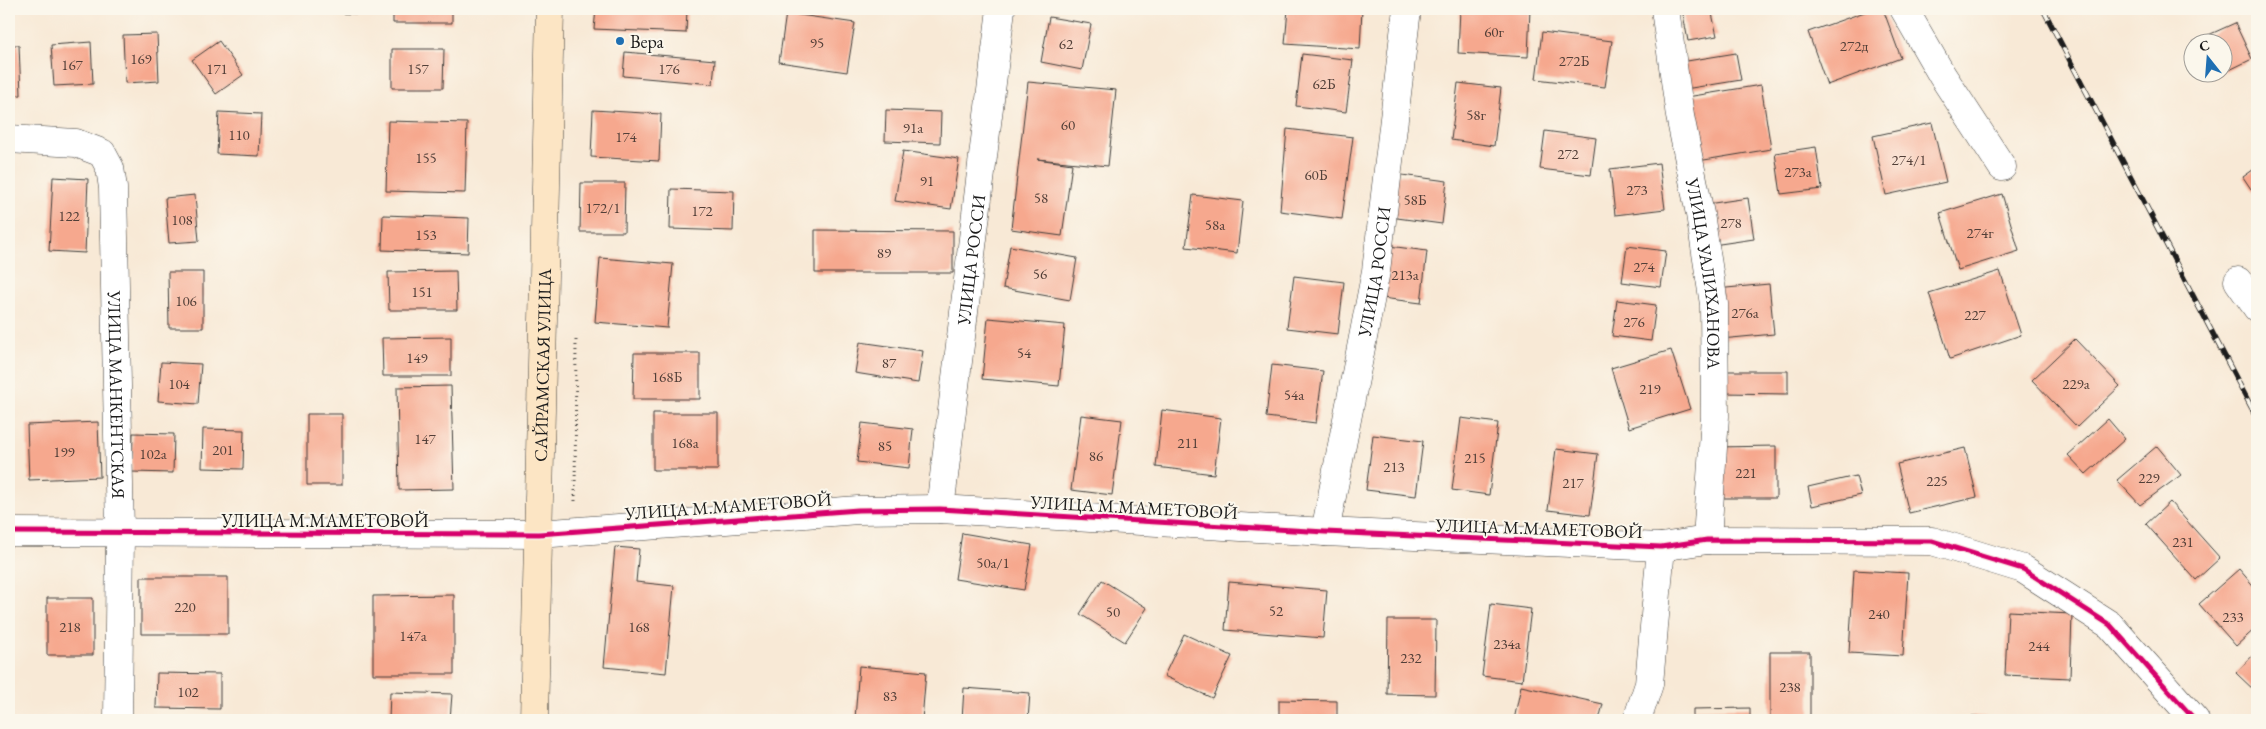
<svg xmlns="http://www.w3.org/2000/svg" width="2266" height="729" viewBox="0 0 2266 729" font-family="'EB Garamond',serif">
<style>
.building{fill:#f6a88e}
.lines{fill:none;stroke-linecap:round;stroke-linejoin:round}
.minor-casing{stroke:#3d3b38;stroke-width:29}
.secondary-casing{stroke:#3d3b38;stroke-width:29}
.path{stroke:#3d3b38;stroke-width:3;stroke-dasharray:1 4;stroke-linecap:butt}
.minor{stroke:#fff;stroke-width:28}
.secondary{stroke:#fce5c4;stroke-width:28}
.rail-casing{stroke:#1c1c1c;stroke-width:5.5}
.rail{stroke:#fbf7ec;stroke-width:4;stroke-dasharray:11;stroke-linecap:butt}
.cycleway-casing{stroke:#fbf7ec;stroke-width:8}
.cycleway{stroke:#d6006c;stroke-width:5}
.poi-dot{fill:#1f6fb2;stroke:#fbf7ec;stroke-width:2}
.labels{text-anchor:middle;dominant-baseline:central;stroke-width:4;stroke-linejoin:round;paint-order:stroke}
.number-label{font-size:15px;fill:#523f38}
.poi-label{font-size:18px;fill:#1c1c1c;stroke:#fbf7ec;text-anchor:start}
.street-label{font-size:18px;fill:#1c1c1c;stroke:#fbf7ec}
</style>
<rect width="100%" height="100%" fill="#fbf7ec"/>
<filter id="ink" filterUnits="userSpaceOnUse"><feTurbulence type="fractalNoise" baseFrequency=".02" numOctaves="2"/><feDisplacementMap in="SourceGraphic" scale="10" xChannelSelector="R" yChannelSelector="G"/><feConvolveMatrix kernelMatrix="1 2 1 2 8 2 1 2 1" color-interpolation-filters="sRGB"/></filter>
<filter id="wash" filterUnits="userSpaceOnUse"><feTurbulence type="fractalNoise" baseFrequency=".0096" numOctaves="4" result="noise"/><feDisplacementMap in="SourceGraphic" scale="20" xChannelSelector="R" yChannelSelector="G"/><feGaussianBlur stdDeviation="1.12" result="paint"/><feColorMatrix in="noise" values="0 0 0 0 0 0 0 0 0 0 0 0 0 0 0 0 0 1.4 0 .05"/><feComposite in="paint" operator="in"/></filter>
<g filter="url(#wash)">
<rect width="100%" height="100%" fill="#f8e9d6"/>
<g id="blocks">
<path class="building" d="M313,9h58v5l-58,-1z
M393,9h59v14h-59z
M596,9h91l-1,24 -92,-4z
M1288,9h74l-2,40 -75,-5z
M1460,9h70l-2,48 -70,-4z
M1682,9h29l6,27 -29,5z
M1873,9h10l18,49 -74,27 -19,-53z
M786,13l69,10 -8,49 -68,-10z
M1049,17l42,7 -9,46 -41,-8z
M2235,23l17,36 -41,20 -3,-7h16v-30h-31z
M1542,32l70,9 -7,46 -69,-8z
M157,34l2,47 -34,2 -2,-48z
M219,41l24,34 -27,19 -24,-34z
M91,42l2,42 -39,2 -3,-41z
M9,45h10l2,50 -12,1z
M392,49h52l-1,39h-51z
M625,52l90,8 -2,24 -90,-8z
M1736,53l5,27 -56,9 -4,-27z
M1302,54l51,6 -7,52 -50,-6z
M1028,82l88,8 -8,76 -71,-7 35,5 -10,72 -51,-7z
M1458,83l43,5 -7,58 -43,-6z
M1761,85l10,64 -73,12 -11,-64z
M593,110l68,4 -2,47 -68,-4z
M886,110l55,2 -1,31 -55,-2z
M219,112l42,2 -2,42 -42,-2z
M388,121l79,2 -2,70 -79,-2z
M1932,123l14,59 -60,13 -13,-59z
M1287,129l66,8 -11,82 -62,-8z
M1545,131l51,7 -5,37 -51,-6z
M1816,147l6,42 -41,5 -6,-41z
M903,151l56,8 -8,50 -56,-8z
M1659,163l6,46 -50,6 -5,-46z
M2257,167v31l-14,-21z
M1387,173l60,8 -5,43 -60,-8z
M53,177l35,2 -3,74 -36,-2z
M581,183h44l-1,49h-44z
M671,189l63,2 -1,40 -63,-2z
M2002,194l17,57 -61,19 -18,-57z
M195,195l4,46 -30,2 -4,-45z
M1193,195l50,6 -6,52 -51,-6z
M1748,198l6,41 -41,6 -6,-41z
M383,215l86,3 -1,35 -86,-3z
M815,230l138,1v42h-138z
M1010,246l67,12 -7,42 -67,-12z
M1389,246l38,5 -6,52 -39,-5z
M1627,246l39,5 -5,36 -39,-5z
M600,258l73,6 -6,64 -72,-6z
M456,271l1,39h-68l-1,-38z
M2000,271l21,64 -71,24 -21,-66z
M168,272h35v56h-34z
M1294,276l50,6 -6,52 -51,-6z
M1769,284l5,50 -53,5 -5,-50z
M1617,300l39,5 -5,36 -39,-5z
M988,318l77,7 -6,61 -77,-7z
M451,337v39h-68l-1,-38z
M2075,339l45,47 -43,41 -45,-47z
M860,342l63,9 -5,32 -63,-10z
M1671,350l19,59 -61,19 -18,-60z
M634,353h66v46h-67z
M161,362l40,2 -3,40 -40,-3z
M1272,365l51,6 -7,52 -50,-6z
M1723,371h65v23l-65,-1z
M451,386l3,103 -55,1 -2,-103z
M1162,410l59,8 -7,56 -58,-7z
M653,413h65v57h-65z
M307,414h35v71h-35z
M1081,415l41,5 -10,75 -41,-5z
M1461,418l37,5 -9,72 -37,-5z
M2108,419l17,20 -39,35 -18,-19z
M98,422l2,55 -71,3 -2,-55z
M862,423l51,6 -4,39 -52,-6z
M203,429l41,1 -1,39 -41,-1z
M133,433l41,1 -1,39 -41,-1z
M1373,435l50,6 -7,55 -50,-6z
M1776,446v52h-59l-1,-51z
M2157,446l24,29 -41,30 -23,-25z
M1965,448l12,49 -68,16 -12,-49z
M1556,449l42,5 -8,61 -42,-5z
M1856,476l5,19 -49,11 -4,-19z
M2170,502l50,56 -24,22 -50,-56z
M962,533l70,12 -8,45 -69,-11z
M615,547l24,2 -3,33 38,4 -8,87 -62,-6z
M2239,569l18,21v37l-21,19 -37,-42z
M1854,570l54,3 -5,83 -54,-3z
M141,577h87v57h-87z
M1102,580l45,28 -22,34 -45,-28z
M1229,582l98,8 -4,48 -98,-8z
M454,595v79h-81v-78z
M47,598h46v57h-46z
M1491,604l40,5 -9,72 -40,-5z
M2008,611l64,3 -2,64 -65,-3z
M1388,620h48l-1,75 -48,-1z
M1184,634l48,22 -20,42 -48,-22z
M2257,651v42l-21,-20z
M1770,652h40v68h-40z
M859,666l67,6 -4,48 -67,-1z
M157,673l63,1v35l-64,-1z
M1521,686l82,18 -4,16h-85z
M964,688l66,5 -2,27h-66z
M390,692l62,2 -2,26h-61z
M1279,700l58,1v19h-58z
M1750,708v12h-57v-11z
M1972,716l45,3v1h-45z"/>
</g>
</g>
<g filter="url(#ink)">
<use href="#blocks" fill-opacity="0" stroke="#3d3b38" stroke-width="1"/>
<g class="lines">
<g class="minor-casing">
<g id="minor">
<path id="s1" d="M1665,9l15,107 20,98 14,90 1,112 -8,124"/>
<path d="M1904,9l38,66 60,92"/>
<path id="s2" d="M9,139l67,4 26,10 8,15 3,20 7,345 -2,187"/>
<path d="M2238,281l19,27"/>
<path id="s3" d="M940,509l61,-500"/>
<path d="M9,532l530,2 319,-24 82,-1 385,23 336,15 46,-7 225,1 91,28 87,56 85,95"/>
<path id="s4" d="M1325,532l51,-261 31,-262"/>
<path d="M1637,720l12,-36 12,-137"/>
</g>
</g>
<g class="secondary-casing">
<g id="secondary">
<path id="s5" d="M534,720l16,-711"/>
</g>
</g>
<path class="path" d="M575,501l1,-162"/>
<use href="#minor" class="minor"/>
<use href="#secondary" class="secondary"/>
<g class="rail-casing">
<path id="rail" d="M2043,9l214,409"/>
</g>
<use href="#rail" class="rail"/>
<g class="cycleway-casing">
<path id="cycleway" d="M9,532l530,2 319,-24 82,-1 385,23 336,15 46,-7 225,1 91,28 87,56 85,95"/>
</g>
<use href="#cycleway" class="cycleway"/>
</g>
</g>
<circle class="poi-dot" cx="620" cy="41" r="5"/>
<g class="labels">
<g class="number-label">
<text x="1494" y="31">60г</text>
<text x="817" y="42">95</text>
<text x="1066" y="43">62</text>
<text x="1854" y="45">272д</text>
<text x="141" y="58">169</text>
<text x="1574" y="60">272Б</text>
<text x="72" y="64">167</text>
<text x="217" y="68">171</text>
<text x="418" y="68">157</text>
<text x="669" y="68">176</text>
<text x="1324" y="83">62Б</text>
<text x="1476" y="114">58г</text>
<text x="1068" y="124">60</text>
<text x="913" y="127">91а</text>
<text x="239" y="134">110</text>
<text x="626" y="136">174</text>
<text x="1568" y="153">272</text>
<text x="426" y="157">155</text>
<text x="1909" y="159">274/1</text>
<text x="1798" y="171">273а</text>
<text x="1316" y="174">60Б</text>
<text x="927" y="180">91</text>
<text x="1637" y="189">273</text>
<text x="1041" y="197">58</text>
<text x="1415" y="199">58Б</text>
<text x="603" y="207">172/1</text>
<text x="702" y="210">172</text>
<text x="69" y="215">122</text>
<text x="182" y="219">108</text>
<text x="1731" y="222">278</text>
<text x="1215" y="224">58а</text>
<text x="1980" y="232">274г</text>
<text x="426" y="234">153</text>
<text x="884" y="252">89</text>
<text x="1644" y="266">274</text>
<text x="1040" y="273">56</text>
<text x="1405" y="274">213а</text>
<text x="422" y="291">151</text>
<text x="186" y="300">106</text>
<text x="1745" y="312">276а</text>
<text x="1975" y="314">227</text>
<text x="1634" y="321">276</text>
<text x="1024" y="352">54</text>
<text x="417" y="357">149</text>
<text x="889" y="362">87</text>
<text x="667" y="376">168Б</text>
<text x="179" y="383">104</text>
<text x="2076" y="383">229а</text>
<text x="1650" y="388">219</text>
<text x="1294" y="394">54а</text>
<text x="425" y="438">147</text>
<text x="685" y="442">168а</text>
<text x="1188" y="442">211</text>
<text x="885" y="445">85</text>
<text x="223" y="449">201</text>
<text x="64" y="451">199</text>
<text x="153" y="453">102а</text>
<text x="1096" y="455">86</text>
<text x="1475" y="457">215</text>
<text x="1394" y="466">213</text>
<text x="1746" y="472">221</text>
<text x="2149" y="477">229</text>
<text x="1937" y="480">225</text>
<text x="1573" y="482">217</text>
<text x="2183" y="541">231</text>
<text x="993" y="562">50а/1</text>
<text x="185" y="606">220</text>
<text x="1276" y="610">52</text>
<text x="1113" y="611">50</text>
<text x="1879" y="613">240</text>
<text x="2233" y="616">233</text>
<text x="70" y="626">218</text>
<text x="639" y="626">168</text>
<text x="413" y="635">147а</text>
<text x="1507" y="643">234а</text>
<text x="2039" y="645">244</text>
<text x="1411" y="657">232</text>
<text x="1790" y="686">238</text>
<text x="188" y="691">102</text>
<text x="890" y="695">83</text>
</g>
<g class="poi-label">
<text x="630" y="41">Вера</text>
</g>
<g class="street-label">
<text stroke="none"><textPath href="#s3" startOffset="251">УЛИЦА РОССИ</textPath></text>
<text stroke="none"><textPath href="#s4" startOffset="265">УЛИЦА РОССИ</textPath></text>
<text stroke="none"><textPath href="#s1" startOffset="268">УЛИЦА УАЛИХАНОВА</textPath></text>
<text stroke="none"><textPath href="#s5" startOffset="355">САЙРАМСКАЯ УЛИЦА</textPath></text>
<text stroke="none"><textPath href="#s2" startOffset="339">УЛИЦА МАНКЕНТСКАЯ</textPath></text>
<text transform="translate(728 506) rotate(-4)">УЛИЦА М.МАМЕТОВОЙ</text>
<text transform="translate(1134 507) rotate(3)">УЛИЦА М.МАМЕТОВОЙ</text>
<text x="325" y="520">УЛИЦА М.МАМЕТОВОЙ</text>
<text transform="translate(1539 528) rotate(2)">УЛИЦА М.МАМЕТОВОЙ</text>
</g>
</g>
<rect width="2266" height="729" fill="none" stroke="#fbf7ec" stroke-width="30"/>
<g transform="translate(2208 58) rotate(343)"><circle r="24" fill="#fbf7ec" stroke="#a29f99"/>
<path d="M0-4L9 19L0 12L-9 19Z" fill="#1f6fb2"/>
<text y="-8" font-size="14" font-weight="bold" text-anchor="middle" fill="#1c1c1c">С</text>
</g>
</svg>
